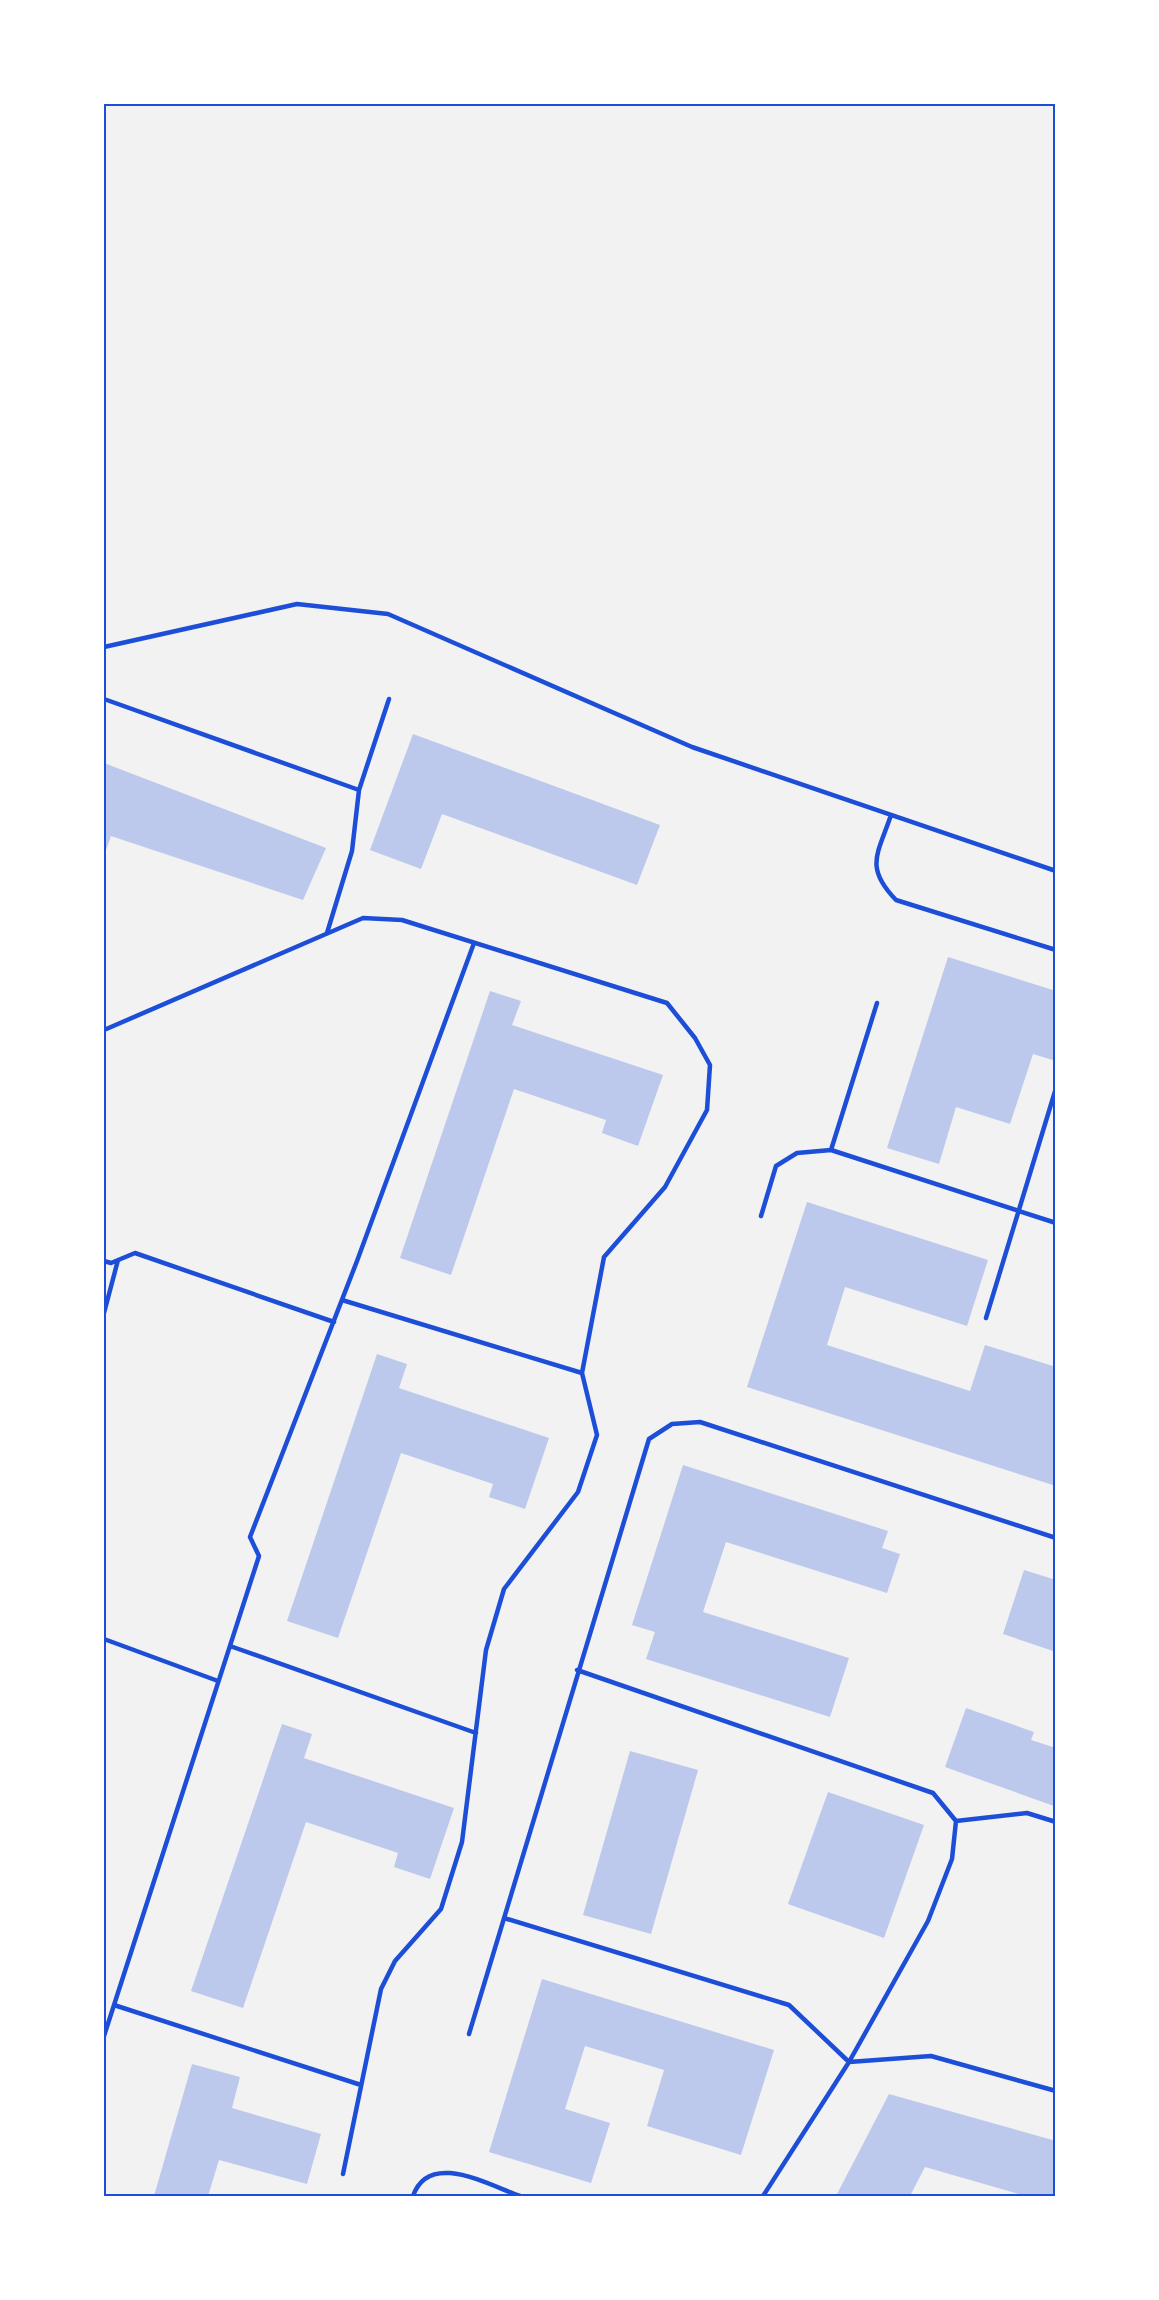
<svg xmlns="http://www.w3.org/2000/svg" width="1159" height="2300" viewBox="0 0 1159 2300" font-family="'Sofia Sans Condensed',sans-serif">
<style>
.building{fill:#bdc9ec}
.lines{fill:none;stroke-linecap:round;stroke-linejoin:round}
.service{stroke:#1d4ed8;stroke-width:4.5}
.neatline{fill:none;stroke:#1d4ed8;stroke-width:2}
</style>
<rect width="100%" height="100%" fill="#f2f2f2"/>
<path class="building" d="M413,734l247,91 -23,60 -195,-71 -21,55 -51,-19z
M104,763l222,85 -23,52 -192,-64 -7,20z
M948,957l108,34v70l-23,-7 -23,70 -54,-17 -17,57 -52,-16z
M490,991l31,10 -9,24 151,50 -25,71 -36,-13 4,-13 -92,-31 -63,186 -51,-17z
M807,1202l181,58 -21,66 -122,-39 -18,58 143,46 15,-46 71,22v119l-309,-99z
M377,1354l30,10 -8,24 150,50 -24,71 -36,-12 4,-13 -92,-31 -63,185 -51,-17z
M683,1465l205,66 -6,17 18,6 -13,39 -161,-51 -23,70 146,46 -19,59 -184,-58 9,-27 -23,-7z
M1024,1570l32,10v72l-53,-18z
M966,1708l68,24 -3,8 25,8 -2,58 -109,-39z
M282,1724l30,10 -8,24 150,50 -24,71 -36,-12 4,-14 -92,-31 -63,186 -52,-17z
M630,1751l68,19 -47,164 -68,-19z
M828,1792l96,33 -40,113 -96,-34z
M542,1979l232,71 -33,105 -94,-29 17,-56 -79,-24 -20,63 45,14 -19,60 -102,-31z
M192,2064l48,13 -8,31 89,26 -14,50 -88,-24 -11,36h-54z
M889,2094l167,47v55h-30l-101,-29 -15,29h-74z"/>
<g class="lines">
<path class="service" d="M104,647l193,-43 91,10 304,133 364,124
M104,699l255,91
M891,815c-13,39 -27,52 5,85l160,50
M327,933l25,-82 7,-61 30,-91
M877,1003l-46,147 225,73
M104,1030l259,-112 39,2 265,83 28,35 15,27 -3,45 -42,77 -61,70 -22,116 15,62 -19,57 -74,97 -18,61 -24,192 -21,67 -46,52 -14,28 -38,185
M761,1216l15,-50 21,-13 34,-3
M104,1261l7,2 24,-10 199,69
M342,1300l240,73
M104,1313l14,-53
M986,1318l70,-230
M104,1639l114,42
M230,1646l246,87
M577,1670l356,123 23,28 -4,38 -24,62 -79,141 -86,134
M956,1821l71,-8 29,9
M504,1918l285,87 60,57 82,-6 125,35
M114,2005l247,80
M469,2034l180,-595 23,-15 28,-2 356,116
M104,2036l155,-480 -9,-19 107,-276 117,-318
M413,2196c16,-46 75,-11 107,0"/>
</g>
<rect width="1159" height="2300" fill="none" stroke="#ffffff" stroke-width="210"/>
<rect x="105" y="105" width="949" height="2090" class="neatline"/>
</svg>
